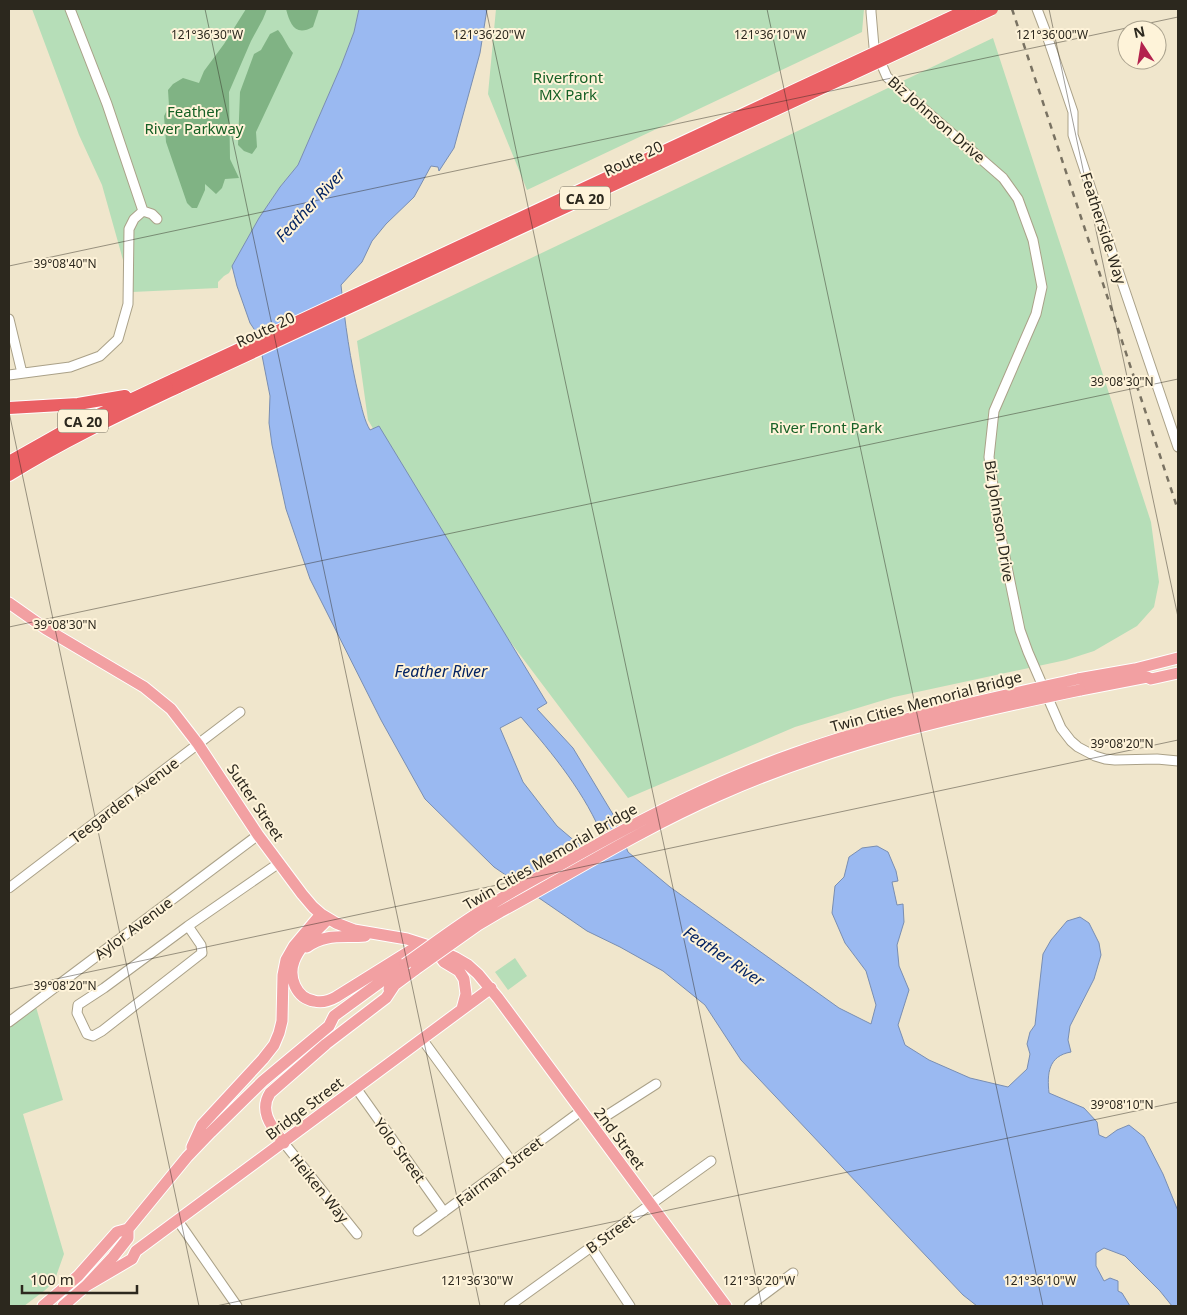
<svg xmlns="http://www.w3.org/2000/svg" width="1187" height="1315" viewBox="0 0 1187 1315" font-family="'Noto Sans',sans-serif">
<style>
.green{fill:#b6deb8}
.forest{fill:#80b384}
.water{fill:#9ab9f1;stroke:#798eb2;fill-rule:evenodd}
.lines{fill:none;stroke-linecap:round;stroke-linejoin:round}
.minor-casing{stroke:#aaa188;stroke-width:11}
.major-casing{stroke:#fff;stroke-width:13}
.highway-casing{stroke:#fff;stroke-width:14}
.minor{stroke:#fff;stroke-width:9}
.major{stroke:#f2a0a2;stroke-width:11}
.highway{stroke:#ea6064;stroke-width:12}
.rail{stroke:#797262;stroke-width:2.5;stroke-dasharray:6 6;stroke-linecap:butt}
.major-bridge-casing{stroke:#fff;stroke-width:13;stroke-linecap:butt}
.highway-bridge-casing{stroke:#fff;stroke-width:14;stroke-linecap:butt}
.major-bridge{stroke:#f2a0a2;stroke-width:11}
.highway-bridge{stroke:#ea6064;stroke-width:12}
.ticks{fill:none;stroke:#2c281e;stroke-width:1;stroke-opacity:0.45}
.labels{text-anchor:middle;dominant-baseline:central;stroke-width:4;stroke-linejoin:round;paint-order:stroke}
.shield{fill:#fef3d9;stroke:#6b6556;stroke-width:1}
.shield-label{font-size:14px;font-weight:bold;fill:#2c281e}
.park-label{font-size:15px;fill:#166025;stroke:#fef3d9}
.street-label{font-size:15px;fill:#2c281e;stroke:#fef3d9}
.water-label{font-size:16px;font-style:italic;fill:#052463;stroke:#fef3d9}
.ticks-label{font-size:12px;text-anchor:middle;fill:#2c281e;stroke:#fef3d9;stroke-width:4;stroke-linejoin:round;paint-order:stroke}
</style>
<rect width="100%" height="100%" fill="#f0e6cc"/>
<path class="green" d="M32,9h327l-5,23 -13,34 -43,99 -18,22 -21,31 -30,55 -5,3 -6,6v6l-86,4 -30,-107 -23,-50z
M496,9h368l-2,23 -335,158 -39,-96z
M993,38l158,484 8,60 -5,25 -17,19 -43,25 -28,9 -172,37 -99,30 -167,71 -168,-223 -92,-155 -11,-79z
M515,958l12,18 -19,14 -13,-18z
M36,1007l27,93 -40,14 41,140 -10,28 -10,9 -20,15h-15v-279z"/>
<path class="forest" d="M246,9h21l-4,10 -12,22 -22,51 1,67 9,19 -14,1 -3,9 -6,6 -11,-10v6l-8,18h-5l-5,-5 -21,-61 -2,-26 5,-10 -1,-16 5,-6 10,-6 16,5 5,-12 20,-27z
M286,9h33l-6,18c-18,10 -23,-3 -27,-18z
M278,30c6,7 9,16 15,23l-37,79 1,15 -5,7 -8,-3 -6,-6 2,-53 14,-38 7,-4 9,-16z"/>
<path class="water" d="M359,9h128l-7,44 -26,95 -15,23 -1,-4 -7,-1 -17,31 -28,27 -14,17 -10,21 -21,23c4,38 9,75 18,112 3,11 5,23 11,33l9,-4 168,277 -10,6 36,39 41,68 14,36 42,35 169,121 32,16 5,-19 -10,-34 -21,-28 -13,-30 3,-27 9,-9 5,-20 13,-9 15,-2 11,6 8,19 2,10 -6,1 5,23 6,-1 1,18 -7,23 2,21 10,24 -11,35 7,20 24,15 41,18 38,9 19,-18 3,-15 -3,-10 3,-12 5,-7 8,-71 8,-14 16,-19 13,-4 9,6 10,20 2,12 -7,24 -24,47 -2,14 3,12c-23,4 -24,22 -22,41l35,15 13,14 2,13 7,3 11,-8 12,-5 15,12 19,37 15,37v95h-6l-12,-15 -35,-35 -21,-8 -8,5v13l8,15 6,-3 8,3v10l4,2 8,13h-153l-14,-11 -222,-235 -36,-55 -42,-34 -43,-24 -33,-16 -93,-64 -69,-68 -44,-79 -71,-141 -24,-70 -14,-64 -3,-22 1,-27 -12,-61 -8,-12 -13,-37 -5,-20 27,-48 21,-31 18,-22 43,-99 13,-34zM521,717c32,37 65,77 83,123l-10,9 -17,-6 -20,-17 -34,-44 -23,-54z"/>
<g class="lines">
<g class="minor-casing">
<path id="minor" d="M70,9l37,95 36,107
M871,9v3l3,35 13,30 116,101 15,21 15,41 9,47 -6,27 -42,97 -5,46 10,71 21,102 8,22 33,76 10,13 7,6 17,9 10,3 10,1 42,-1 21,2
M1037,9l8,21 28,82v23l51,153 54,159
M143,211l9,3 5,5
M9,319l13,54
M9,375l61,-8 30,-11 18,-17 10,-35 1,-75 5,-10 9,-8
M9,888l231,-176
M188,926l13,19 1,8 -100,78 -9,5 -6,-2 -10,-21 1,-8 26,-17 84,-62 91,-63
M9,1022l249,-187
M422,1039l90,123
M356,1088l88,124
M592,1125l64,-41
M284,1143l73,91
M178,1221l59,85
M418,1231l163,-120
M591,1247l39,59
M509,1306l202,-145
M749,1306l44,-33"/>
</g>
<g class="major-casing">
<path id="major" d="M9,603l37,26 98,58 27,22 27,35 60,91 44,59 11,13 8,7 15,9 18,7 53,9 25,8 24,11 12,7 10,9 20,24 228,308
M1078,679l57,-10 43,-11
M1080,690l67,-13 4,2 27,-6
M328,919c-12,13 -28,26 -34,42 -6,16 2,37 20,40 8,2 15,0 22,-4l77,-48
M307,947c18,-14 37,-9 58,-11
M435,950l9,12 15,9 5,8 2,15 -4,15
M389,989l27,-20
M284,1143c-11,-15 -26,-31 -14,-50l56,-49 60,-46 8,-12
M192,1147l10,-22 61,-66 11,-14 5,-12 3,-12 1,-46 3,-15 8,-14 27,-32
M86,1286l46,-27 4,-8 355,-263
M43,1306l35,-30 39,-44 11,-3 59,-72 24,-25 52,-51 66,-55 5,-10 71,-52
M63,1306l23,-20 27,-29 15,-19v-9"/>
</g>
<g class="highway-casing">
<path id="highway" d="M9,408l69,-4 47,-8
M9,462l55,-31 111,-52
M9,475c54,-34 112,-61 169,-88"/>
</g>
<use href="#minor" class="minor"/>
<use href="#major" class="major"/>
<use href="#highway" class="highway"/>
<path class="rail" d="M1012,9l166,501"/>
<g class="major-bridge-casing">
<path id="major-bridge" d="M405,964c27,-19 53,-39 81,-56 27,-18 57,-33 85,-49 74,-42 145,-78 225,-106 92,-33 187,-53 282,-74
M416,969l62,-44 22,-13c72,-39 142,-83 217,-116 116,-52 239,-80 363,-106"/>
</g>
<g class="highway-bridge-casing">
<path id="highway-bridge" d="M175,379l794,-370
M178,387l814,-378"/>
</g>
<use href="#major-bridge" class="major-bridge"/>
<use href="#highway-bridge" class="highway-bridge"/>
</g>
<path class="ticks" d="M205,9l275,1297M486,9l276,1297M767,9l276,1297M1049,9l129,608M9,266l1169,-249M9,412l190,894M9,627l1169,-248M9,989l1169,-249M216,1306l962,-204"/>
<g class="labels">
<g class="shield">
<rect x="560" y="186.5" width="50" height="23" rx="4"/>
<rect x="58" y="409.5" width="50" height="23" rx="4"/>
</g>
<g class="shield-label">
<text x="585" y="198">CA 20</text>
<text x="83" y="421">CA 20</text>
</g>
<g class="park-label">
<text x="568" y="77">Riverfront<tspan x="568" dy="17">MX Park</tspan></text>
<text x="194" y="111">Feather<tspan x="194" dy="17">River Parkway</tspan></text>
<text x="826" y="427">River Front Park</text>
</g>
<g class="street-label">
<text transform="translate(937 119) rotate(41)">Biz Johnson Drive</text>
<text transform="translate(633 158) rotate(-25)">Route 20</text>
<text transform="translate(1104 228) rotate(72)">Featherside Way</text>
<text transform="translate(265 329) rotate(-25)">Route 20</text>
<text transform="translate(1000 521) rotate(81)">Biz Johnson Drive</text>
<text transform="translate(926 701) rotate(-15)">Twin Cities Memorial Bridge</text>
<text transform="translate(124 800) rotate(-37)">Teegarden Avenue</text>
<text transform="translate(256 802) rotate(56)">Sutter Street</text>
<text transform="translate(550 856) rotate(-30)">Twin Cities Memorial Bridge</text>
<text transform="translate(133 928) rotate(-37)">Aylor Avenue</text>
<text transform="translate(304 1108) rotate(-37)">Bridge Street</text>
<text transform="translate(620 1138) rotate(53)">2nd Street</text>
<text transform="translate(400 1150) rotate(54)">Yolo Street</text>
<text transform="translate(499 1171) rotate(-37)">Fairman Street</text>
<text transform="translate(320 1188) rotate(51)">Heiken Way</text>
<text transform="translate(610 1233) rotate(-36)">B Street</text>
</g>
<g class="water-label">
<text transform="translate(310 205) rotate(-47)">Feather River</text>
<text x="441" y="671">Feather River</text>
<text transform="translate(724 956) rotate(34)">Feather River</text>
</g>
</g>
<g class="ticks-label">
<text x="207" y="39">121°36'30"W</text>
<text x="489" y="39">121°36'20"W</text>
<text x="770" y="39">121°36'10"W</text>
<text x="1052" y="39">121°36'00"W</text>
<text x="65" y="268">39°08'40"N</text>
<text x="1122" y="386">39°08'30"N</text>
<text x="65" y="629">39°08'30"N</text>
<text x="1122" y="748">39°08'20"N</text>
<text x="65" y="990">39°08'20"N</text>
<text x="1122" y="1109">39°08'10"N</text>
<text x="477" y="1285">121°36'30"W</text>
<text x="759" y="1285">121°36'20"W</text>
<text x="1040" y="1285">121°36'10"W</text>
</g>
<rect width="1187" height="1315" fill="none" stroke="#2c281e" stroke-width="20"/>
<g transform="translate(1142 45) rotate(348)"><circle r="24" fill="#fef3d9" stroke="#aaa28e"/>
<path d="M0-4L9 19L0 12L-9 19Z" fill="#b3224e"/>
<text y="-8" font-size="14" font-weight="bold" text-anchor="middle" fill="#2c281e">N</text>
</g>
<path d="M22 1285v8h115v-8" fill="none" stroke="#2c281e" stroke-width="2.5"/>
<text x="30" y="1285" font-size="15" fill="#2c281e" stroke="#fef3d9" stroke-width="4" paint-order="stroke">100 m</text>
</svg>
